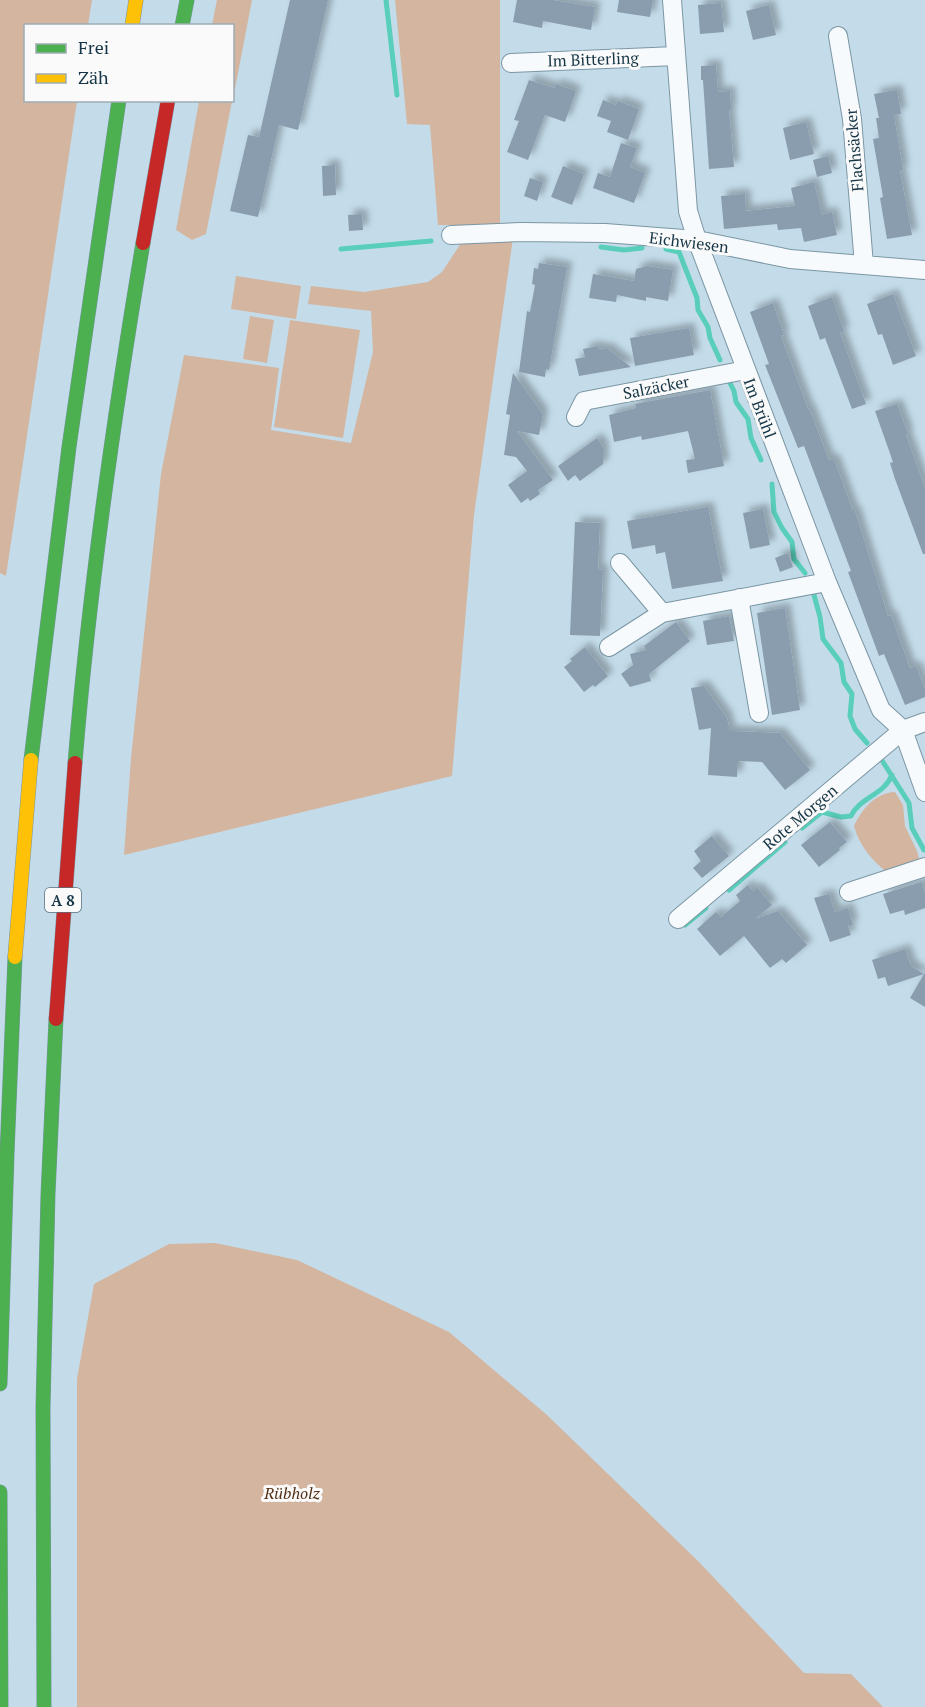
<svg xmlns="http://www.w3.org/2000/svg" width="925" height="1707" viewBox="0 0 925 1707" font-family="'PT Serif',serif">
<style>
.green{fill:#d3b5a0}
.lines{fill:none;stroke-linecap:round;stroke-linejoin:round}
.stream{stroke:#59ceba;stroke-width:5}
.building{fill:#8a9dae;filter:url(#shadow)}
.street-casing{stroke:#7b96a4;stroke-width:20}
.fast-casing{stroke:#7b96a4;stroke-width:15}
.slow-casing{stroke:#7b96a4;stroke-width:15}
.jam-casing{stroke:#7b96a4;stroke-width:15}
.street{stroke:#f6fafc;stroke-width:18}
.fast{stroke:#4caf50;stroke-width:14}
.slow{stroke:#ffc107;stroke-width:14}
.jam{stroke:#c62828;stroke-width:14}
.labels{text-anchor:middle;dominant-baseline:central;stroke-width:6;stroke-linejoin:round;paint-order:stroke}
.shield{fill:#fafafa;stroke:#5a717d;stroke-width:1.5}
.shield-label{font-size:15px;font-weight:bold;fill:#163647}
.street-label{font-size:16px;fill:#163647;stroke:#fafafa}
.park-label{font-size:16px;font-style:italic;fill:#532f15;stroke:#fafafa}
</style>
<defs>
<filter id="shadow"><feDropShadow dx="5.5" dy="-5.5" stdDeviation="3" flood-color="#0004"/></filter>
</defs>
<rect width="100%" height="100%" fill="#c4dcea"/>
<path class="green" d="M0,0h92l-4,25 -62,1v74l51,1 -71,475 -6,-3z
M217,0h35l-19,99 -1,-73 -20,-1z
M395,0h105v225h-62l-8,-100 -23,-1z
M199,101h33l-26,133 -14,6 -16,-10z
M513,238l-39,277 -22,261 -328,79 7,-97 30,-284 23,-119 95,13 -8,62 80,13 22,-91 -2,-41 -63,-7 3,-18 53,6 64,-10 14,-10 21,-32z
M236,276l65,10 -5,33 -65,-10z
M250,316l24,4 -7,43 -24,-4z
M290,320l70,10 -17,108 -69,-11z
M895,792l8,13 2,21 12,25 3,11 -32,11c-16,-12 -29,-28 -34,-47 8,-17 21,-33 41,-34z
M215,1243l82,17 152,72 98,83 152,147 105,111 47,1 32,33h-806v-328l17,-95 75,-40z"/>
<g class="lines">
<path class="stream" d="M386,0l11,95
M601,247l23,3 18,-2
M341,249l90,-8
M666,249l13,3 18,46 1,12 10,17 2,11 10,22
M730,383l4,8 2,11 12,17 3,19 10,22
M772,484l2,28 8,16 10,14 2,17 11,14
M814,595l6,22 3,22 18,24 3,19 8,12 -2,22 5,13 12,14
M883,762l26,41 3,25 12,22
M802,828l20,-16 19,5 10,-1c9,-19 33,-21 41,-41
M729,890l56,-48
M685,925l21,-17"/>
</g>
<path class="building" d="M290,0h38l-30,130 -19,-5 -21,92 -28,-6 18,-76 11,2z
M517,0h36l42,7 -4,23 -48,-9 -1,7 -29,-6z
M619,0h34l-3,17 -33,-5z
M721,3l3,29 -24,2 -2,-29z
M769,5l7,30 -23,5 -7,-29z
M716,65l2,27 12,-1 1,19h-2l5,57 -25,2 -6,-89h-2v-14z
M529,80l25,8 2,-4 20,7 -11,31 -20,-7 -17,45 -21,-8 12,-31 -5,-1z
M897,90l4,24 -7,1 9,55 -3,1 12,64 -25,4 -7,-41 3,-1 -10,-58 6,-1 -3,-20h3l-5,-24z
M603,100l13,5 2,-4 21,8 -11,31 -21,-8 4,-11 -14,-5z
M806,122l8,32 -24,6 -7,-32z
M621,143l16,5 -7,19 15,6 -11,30 -41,-15 5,-15 12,4z
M828,156l4,17 -15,4 -4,-17z
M335,165l1,30 -13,1 -1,-30z
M563,166l21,8 -12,31 -21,-8z
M530,178l13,4 -6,19 -13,-5z
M814,182l8,33 10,-3 5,23 -33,7 -3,-14 -23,2 -1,-6 -53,5 -3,-33 24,-2 1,17 49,-5 -4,-18z
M362,214l1,16 -14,1 -1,-16z
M539,263l28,4 -18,103 -3,-1 -1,8 -26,-5 8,-61 3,1 5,-27 -3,-1 2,-16 4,1z
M647,266l26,4 -5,31 -22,-4v4l-29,-6 -1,7 -27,-4 4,-24 41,7 2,-12z
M893,294l23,62 -23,9 -11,-31 -4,1 -11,-31z
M832,297l12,34 -4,2 26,71 -14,5 -27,-71 -5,2 -12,-34z
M773,303l11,32 -3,1 27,73 1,-1 20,52 5,-1 19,52h2l33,105 3,-1 19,53 6,-2 9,23v8l-20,8 -21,-51 -5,2 -31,-84 3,-1 -47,-125 -6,2 -33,-83 4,-1 -19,-52z
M689,328l5,27 -59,11 -5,-28z
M598,346l1,3 8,-1 24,19 -52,9 -4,-17 10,-2 -2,-8z
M513,373l30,41 -4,21 -22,-4 36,49 -15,10 2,4 -10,7 -2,-3 -7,5 -13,-18 19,-14 -11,-14 -12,-2 6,-40 -4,-1z
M710,390l14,76 -36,7 -2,-13 9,-1 -7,-28 -46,9 -1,-4 -27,6 -5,-27 27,-7 -1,-4z
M897,404l11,30 -2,1 19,53v66h-2l-28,-75 -5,-16 3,-1 -18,-51z
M597,438l6,9v17l-23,17 -5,-6 -7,6 -10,-15z
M708,507l15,74 -51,8 -7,-37 -9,2 -1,-9 -23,4 -5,-28z
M763,509l7,36 -20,4 -7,-36z
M575,522l25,1 -2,46 5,1 -3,66 -30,-1z
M788,553l5,14 -13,5 -5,-14z
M785,608l15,102 -28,5 -15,-102z
M729,616l5,25 -27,4 -4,-24z
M676,622l14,19 -41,33 2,7 -21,6 -9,-13 12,-9 -3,-11 16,-4 -2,-4z
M585,647l23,29 -13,11 -2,-2 -9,7 -20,-25 8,-6 -2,-2z
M704,686l23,32 3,13 50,2 30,37 -25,20 -23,-28 -24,-1 -1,16 -29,-2 3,-47 -12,2 -8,-42z
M830,822l17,20 -8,6 1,2 -21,17 -18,-22z
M712,836l17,20 -27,22 -9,-10 8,-7 -7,-10z
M922,882l3,11v15l-20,7 -1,-5 -14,4 -7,-20z
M748,885l5,6 4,-4 15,18 -17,14 23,-8 29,34 -21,18 -4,-4 -12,9 -26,-32 -24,20 -23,-27 19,-17 5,5 19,-16 -4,-6z
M829,894l6,18 13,-4 5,17 -5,1 3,9 -21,7 -16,-44z
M905,949l6,17 13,8 1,-1v34l-15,-9 14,-24 -36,12 -3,-9 -7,2 -6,-19z"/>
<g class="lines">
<g class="street-casing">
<path id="street" d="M672,0l16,211 9,29 130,342 54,128 22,20 22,62
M838,36l14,83 12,146
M511,63l165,-7
M451,235l70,-3 84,1 92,7 93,19 135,11
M576,417l8,-16 162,-31
M620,563l42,50 165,-31
M739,598l20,115
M609,647l53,-34
M849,892l76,-25
M678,919l225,-189 22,-8"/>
</g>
<g class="fast-casing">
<path id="fast" d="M182,26l5,-26
M31,760l38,-313 50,-347
M75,763c14,-174 39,-348 68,-520
M0,1384l7,-230 8,-197
M0,1492l1,215
M44,1707l-1,-300 5,-213 8,-175"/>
</g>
<g class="slow-casing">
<path id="slow" d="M132,26l4,-26
M15,957l16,-197"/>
</g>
<g class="jam-casing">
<path id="jam" d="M143,243l25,-143
M56,1019l19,-256"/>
</g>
<use href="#street" class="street"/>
<use href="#fast" class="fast"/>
<use href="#slow" class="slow"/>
<use href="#jam" class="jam"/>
</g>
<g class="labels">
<rect class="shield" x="45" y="888" width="36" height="24" rx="4.5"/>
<g class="shield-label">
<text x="63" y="900">A 8</text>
</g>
<g class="street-label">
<text transform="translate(593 59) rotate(-2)">Im Bitterling</text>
<text transform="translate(854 150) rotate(-95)">Flachsäcker</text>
<text transform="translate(689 242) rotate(7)">Eichwiesen</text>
<text transform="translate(656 387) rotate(-11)">Salzäcker</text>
<text transform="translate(760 408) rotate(69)">Im Brühl</text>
<text transform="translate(800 817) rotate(-40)">Rote Morgen</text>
</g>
<g class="park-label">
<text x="292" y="1493">Rübholz</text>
</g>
</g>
<rect x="24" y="24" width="210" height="78" fill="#fafafa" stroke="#9facb2" stroke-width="1.5"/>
<rect x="36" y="44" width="30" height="9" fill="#4caf50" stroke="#9facb2" stroke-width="1.5"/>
<text x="78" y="54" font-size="18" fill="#163647">Frei</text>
<rect x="36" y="74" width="30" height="9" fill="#ffc107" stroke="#9facb2" stroke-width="1.5"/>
<text x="78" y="84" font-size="18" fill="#163647">Zäh</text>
</svg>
